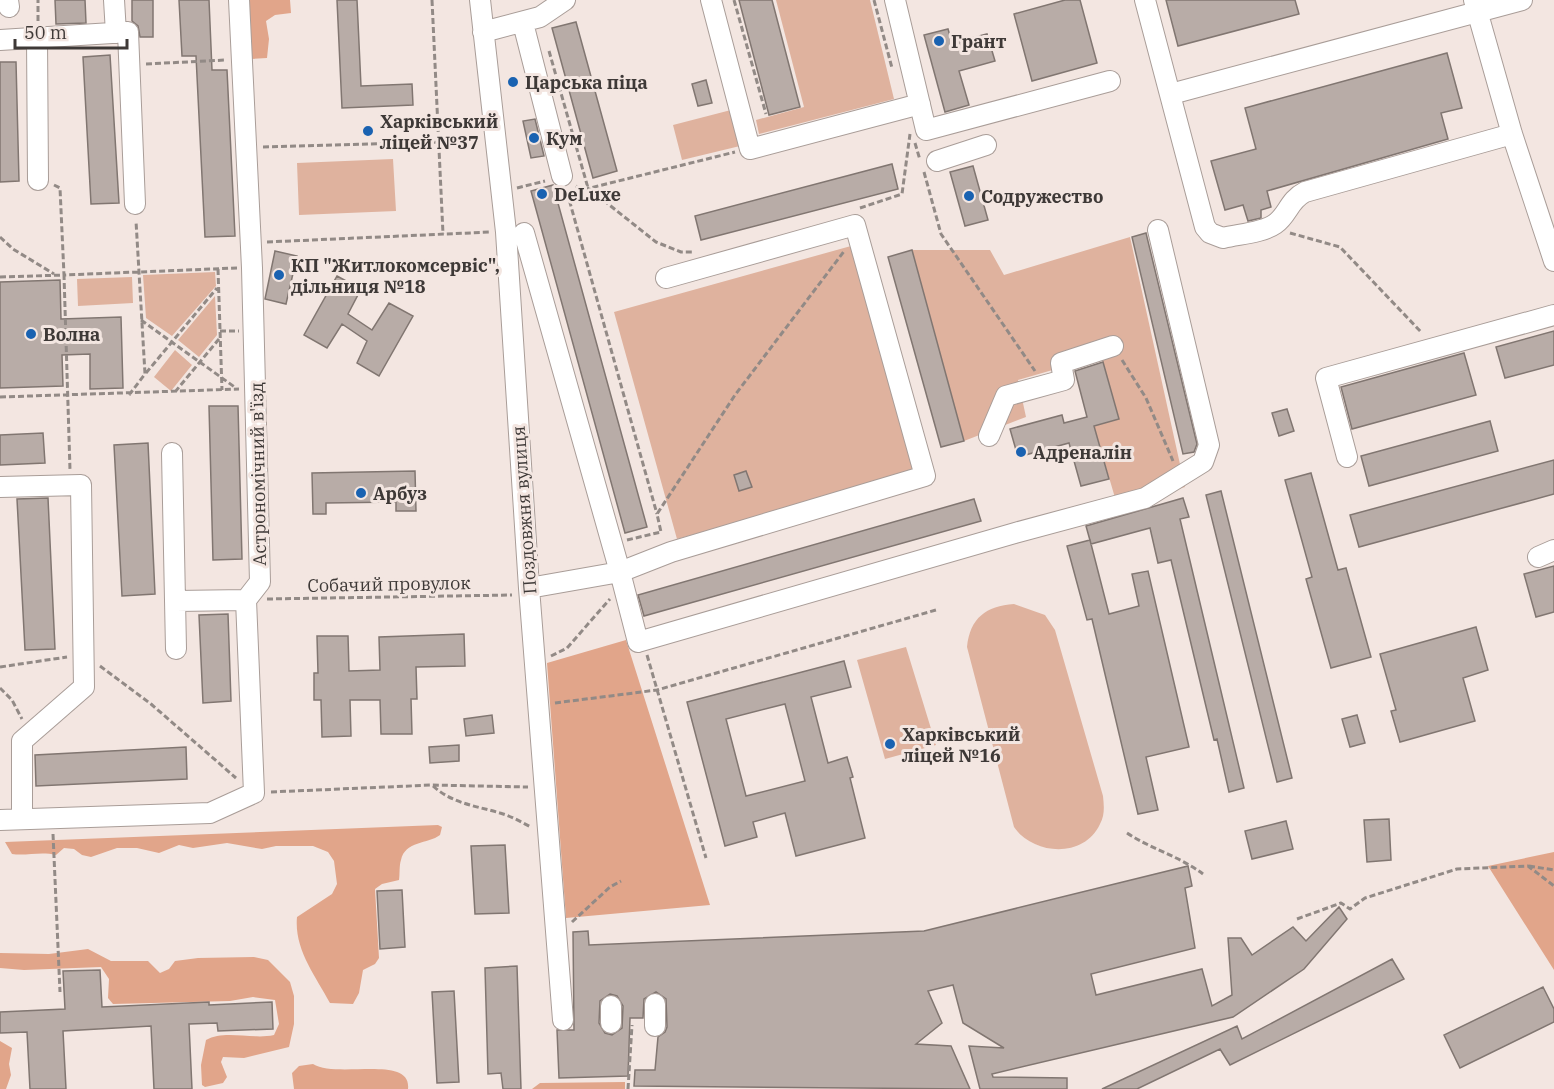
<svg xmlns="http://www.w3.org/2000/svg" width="1554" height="1089" viewBox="0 0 1554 1089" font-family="'IBM Plex Serif',serif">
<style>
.green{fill:#dfb29e}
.forest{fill:#e1a58a}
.building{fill:#b8aca7;stroke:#817671;stroke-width:1.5;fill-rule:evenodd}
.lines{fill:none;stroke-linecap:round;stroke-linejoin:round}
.minor-casing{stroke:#a99d98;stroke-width:22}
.path{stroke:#928a86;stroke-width:3;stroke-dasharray:6 3;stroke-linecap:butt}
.minor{stroke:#fff;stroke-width:20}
.poi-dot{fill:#1962b1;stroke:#f3e6e1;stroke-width:2}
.labels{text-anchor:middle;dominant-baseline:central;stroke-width:6;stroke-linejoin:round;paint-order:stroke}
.poi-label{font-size:18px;font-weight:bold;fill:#3e3937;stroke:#f3e6e1;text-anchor:start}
.street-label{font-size:18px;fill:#3e3937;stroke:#f3e6e1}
</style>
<rect width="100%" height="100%" fill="#f3e6e1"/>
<path class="green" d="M776,0h94l24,99 -135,35 -3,-14 48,-13z
M731,110l9,36 -58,14 -9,-35z
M393,159l3,52 -97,4 -2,-52z
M1130,237l55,250 -67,21 -24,-82 25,-8 -18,-62 -83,24 8,37 -62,24 -52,-191h78l14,25z
M851,246l63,227 -237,66 -63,-227z
M215,272l1,14 -44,50 -26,-18 -3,-43z
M132,277l1,26 -55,3 -1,-27z
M215,296l2,39 -18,22 -21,-17z
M175,350l17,15 -21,26 -17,-14z
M1014,604l31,11 10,15 48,166c1,10 2,19 -3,28 -16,35 -67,31 -86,3l-47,-180c3,-29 19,-41 47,-43z
M906,647l30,98 -51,14 -28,-99z"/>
<path class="forest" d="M248,0h42l1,13 -16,2 -9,6 3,18 -2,19 -16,1z
M626,640l84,265 -144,13 -19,-255z
M438,825l4,2 -2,8c-12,9 -35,6 -39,25 -2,6 -1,14 -2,20l-17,4 -7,5 4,69 -4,6 -12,6 -4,23 -6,11 -23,-1c-15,-28 -36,-54 -33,-86l35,-23 5,-10 -3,-23 -6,-9 -15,-6h-37l-14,3 -35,-6 -34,5 -14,-3 -20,8 -22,-5h-20l-26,9 -9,-2 -8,-6 -10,-1 -8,7c-15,-4 -29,1 -44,-1l-7,-12z
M1554,852v118l-66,-104z
M88,949l23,12h37l12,12 9,-4 6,-8 23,-3 56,-1 14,3 22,22 4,14v28l-5,23 -45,11 -21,-1 -2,5 6,15 -4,6 -18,4 -3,-2 -1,-20 5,-25c19,-11 46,0 68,-5l5,-11 -4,-24 -22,-3 -23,4 -117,3 -5,-6 1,-19 -8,-12 -77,3 -24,-2v-15l49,1z
M0,1041l12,7 -3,16 2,11 -5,14h-6z
M313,1064c24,15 99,-10 95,25h-114l-2,-16 7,-7z
M625,1082v7h-93l8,-6z"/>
<path class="building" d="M55,0h30l1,23 -30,1z
M132,0h21v37h-13l-2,-11 -6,-5z
M179,0h30l3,70h15l8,166 -30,1 -9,-181h-14z
M337,0h20l4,86 51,-2 1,21 -71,3z
M739,0h33l28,107 -31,8z
M1065,0h15l17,63 -65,18 -18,-67z
M1166,0h129l4,14 -121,32z
M576,22l41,149 -24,7 -41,-150z
M948,29l4,14 35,-9 8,27 -36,10 10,34 -24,7 -21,-77z
M1447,53l15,55 -21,5 7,26 -181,52 4,16 -10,3v8l-13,3 -5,-16 -18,5 -14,-49 45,-12 -11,-41z
M110,55l9,148 -28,1 -8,-147z
M0,62h16l3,119 -19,1z
M706,80l6,23 -14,3 -6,-22z
M535,119l9,37 -13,2 -8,-37z
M892,164l6,25 -197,51 -6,-24z
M973,166l15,54 -23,6 -15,-54z
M553,185l94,342 -22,6 -94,-342z
M1146,233l51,211 -3,8 -11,2 -51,-217z
M912,250l52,191 -23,6 -53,-190z
M275,251l22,5 -11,48 -21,-5z
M337,276l24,13 -13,25 24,16 17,-27 24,13 -34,60 -22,-13 10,-22 -25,-17 -15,24 -23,-13z
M60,280l1,39 60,-2 2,71 -33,1v-35l-28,1 1,31 -63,2v-106z
M1554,331v34l-49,13 -9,-31z
M1464,353l12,42 -124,34 -11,-42z
M1103,362l16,57 -25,7 15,53 -28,7 -12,-43 -51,14 -8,-28 52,-14 2,8 23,-6 -12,-46z
M209,406h29l4,153 -29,1z
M1287,409l7,22 -15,5 -7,-23z
M1490,421l8,30 -129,35 -8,-30z
M43,433l2,30 -45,2v-30z
M148,443l7,151 -33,2 -8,-151z
M1554,460v34l-195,53 -9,-32z
M415,471l1,40h-20v-9l-70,1v11h-13l-1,-41z
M746,471l6,16 -13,4 -5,-16z
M1311,473l27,97 8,-2 25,89 -40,11 -25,-89 6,-2 -27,-97z
M1221,491l71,287 -15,4 -71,-287z
M48,498l7,151 -30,1 -8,-151z
M1183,498l6,19 -9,2 64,269 -15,4 -12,-53 -3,1 -43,-180 -13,3 -8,-35 -59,16 -5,-18z
M974,499l7,22 -337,95 -6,-21z
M1090,540l19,74 30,-8 -7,-32 16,-3 41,176 -43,10 12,53 -20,4 -46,-195 -5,1 -20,-74z
M1554,566v46l-18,5 -12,-43z
M228,614l3,87 -28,2 -4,-88z
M1476,627l12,43 -25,8 12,43 -75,21 -9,-31 5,-1 -16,-56z
M464,634l1,32 -49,1 1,32h-6l1,35h-31l-1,-34h-30l1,36 -29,1 -1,-37h-7v-27h4l-1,-37h31l1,35 31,-1 -1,-33z
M844,661l7,26 -40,10 17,66 19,-6 6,20 -3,1 15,60 -69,18 -11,-43 -32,9 4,15 -32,9 -38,-144zM785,704l20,77 -59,15 -20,-77z
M492,715l2,18 -28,3 -2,-17z
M1357,715l8,28 -15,4 -8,-28z
M459,745v16l-29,2 -1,-16z
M186,747l1,32 -151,7 -1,-31z
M1389,819l2,41 -24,2 -3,-42z
M1286,821l7,28 -41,10 -7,-28z
M505,845l4,68 -34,1 -4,-68z
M1188,866l4,20 -7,2 10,60 -104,26 5,21 106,-26 10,37 20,-11 -4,-57h13l11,17 41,-28 13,14 33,-34 8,12 -43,50 -71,48 -241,57 1,3 74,1v11h-87l-11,-43 35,2 -41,-25 -10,-38 -25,6 14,32 -26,21 35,2 19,43 -336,-3 1,-16h20l3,-33 7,-5 2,-5 -1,-28 -10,-7 -12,7 -1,19h-13l-2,58 -69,2 -2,-48h17l-1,-98 15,-1 1,14 335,-14zM610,994l7,2 6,10 -1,22 -10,7 -7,-2 -6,-10 1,-22z
M402,890l3,57 -25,2 -3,-58z
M1392,959l12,20 -174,86 -10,-16 -83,40h-35l135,-63 5,13z
M517,966l4,123h-18l-2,-16 -13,1 -3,-106z
M100,970l2,37 107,-5v3l63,-3 1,27 -55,2 -1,-8 -28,1 3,65h-38l-3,-63 -88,5 3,58h-36l-3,-57 -27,1v-21l65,-3 -2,-38z
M1543,987l11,22v13l-94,46 -16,-33z
M454,991l5,91 -22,1 -5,-91z"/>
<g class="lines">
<g class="minor-casing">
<path id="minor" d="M8,0l1,7
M114,0l2,33
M480,0l26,232 23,356 34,432
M711,0l39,149 170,-45
M895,0l31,130 184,-49
M1145,0l60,227 5,6 13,5c16,-4 39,-5 52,-14 13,-9 14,-24 30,-32l207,-58
M1474,0l38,134 42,127
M523,23l39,153
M483,32l57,-15 25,-17
M37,38l1,142
M0,40l128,-8 7,172
M1171,94l351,-94
M937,161l49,-16
M524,233l96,339 51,-20 254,-76 -70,-251 -189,53
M989,436l17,-40 58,-16 -3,-17 52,-17
M172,453l4,196
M1347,457l-21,-79 228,-63
M0,487l81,-2 3,202 -62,54v78
M1538,557l16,-7
M529,588l91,-16 18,70 377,-109 130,-35 58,-36 6,-17 -51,-215
M176,601l70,-1
M0,820l210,-7 44,-20 -8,-193 14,-18 -8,-314 -13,-268
M655,1004v22
M611,1006v17"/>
</g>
<path class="path" d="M432,0l11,234
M734,0l32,114
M874,0l18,68
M38,21v-21
M549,51l39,137 68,54 25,10h11
M146,64l80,-4
M915,143l5,17
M263,147l176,-5
M924,172l17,62 94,137
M54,185l6,3 4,87 173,-7
M576,186l6,4 153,-38
M517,188l28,-7
M567,192l90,322
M860,208l42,-14 8,-60
M1290,233l50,14 82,86
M0,237l13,12 41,25
M267,242l224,-10
M218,269l4,121
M0,277l64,-2 6,195
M141,320l95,68
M220,331h19
M1122,360l24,38 27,63
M146,373l71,-85
M175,392l44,-53
M129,395l16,-21 -9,-153
M0,397l239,-8
M627,540l34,-8 -4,-18 78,-119 110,-145
M267,599l245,-4
M647,655l59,203
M551,656l16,-8 43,-49
M100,666l51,38 85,74
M0,667l67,-10
M0,688l12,12 10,19
M555,703l102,-13 279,-80
M433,786c20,18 44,20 67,27 11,3 21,9 31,14
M271,792l161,-7 96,2
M1127,833c24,16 52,23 76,41
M53,834l7,158
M1529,866l25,4
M1297,919l44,-16 9,6 15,-11 92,-29 71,-3 26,20
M572,922l38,-35 11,-6
M628,1089l4,-64"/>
<use href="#minor" class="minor"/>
</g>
<g class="poi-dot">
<circle cx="939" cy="41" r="6"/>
<circle cx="513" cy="82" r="6"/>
<circle cx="368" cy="131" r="6"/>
<circle cx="534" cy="138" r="6"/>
<circle cx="542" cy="194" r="6"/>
<circle cx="969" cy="196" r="6"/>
<circle cx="279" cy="275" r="6"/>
<circle cx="31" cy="334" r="6"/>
<circle cx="1021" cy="452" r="6"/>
<circle cx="361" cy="493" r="6"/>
<circle cx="890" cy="744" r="6"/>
</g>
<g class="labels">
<g class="poi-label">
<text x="951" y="41">Грант</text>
<text x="525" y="82">Царська піца</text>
<text x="380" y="121">Харківський<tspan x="380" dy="21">ліцей №37</tspan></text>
<text x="546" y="138">Кум</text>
<text x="554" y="194">DeLuxe</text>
<text x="981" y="196">Содружество</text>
<text x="291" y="265">КП "Житлокомсервіс",<tspan x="291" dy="21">дільниця №18</tspan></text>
<text x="43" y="334">Волна</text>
<text x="1033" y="452">Адреналін</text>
<text x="373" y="493">Арбуз</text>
<text x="902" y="734">Харківський<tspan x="902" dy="21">ліцей №16</tspan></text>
</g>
<g class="street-label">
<text transform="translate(258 474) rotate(-91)">Астрономічний в'їзд</text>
<text transform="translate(524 510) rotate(-94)">Поздовжня вулиця</text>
<text transform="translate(389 584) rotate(-1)">Собачий провулок</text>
</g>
</g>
<path d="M15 39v9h112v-9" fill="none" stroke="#3e3937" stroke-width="3"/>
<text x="24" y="39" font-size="18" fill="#3e3937" stroke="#f3e6e1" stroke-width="4.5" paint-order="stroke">50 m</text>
</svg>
